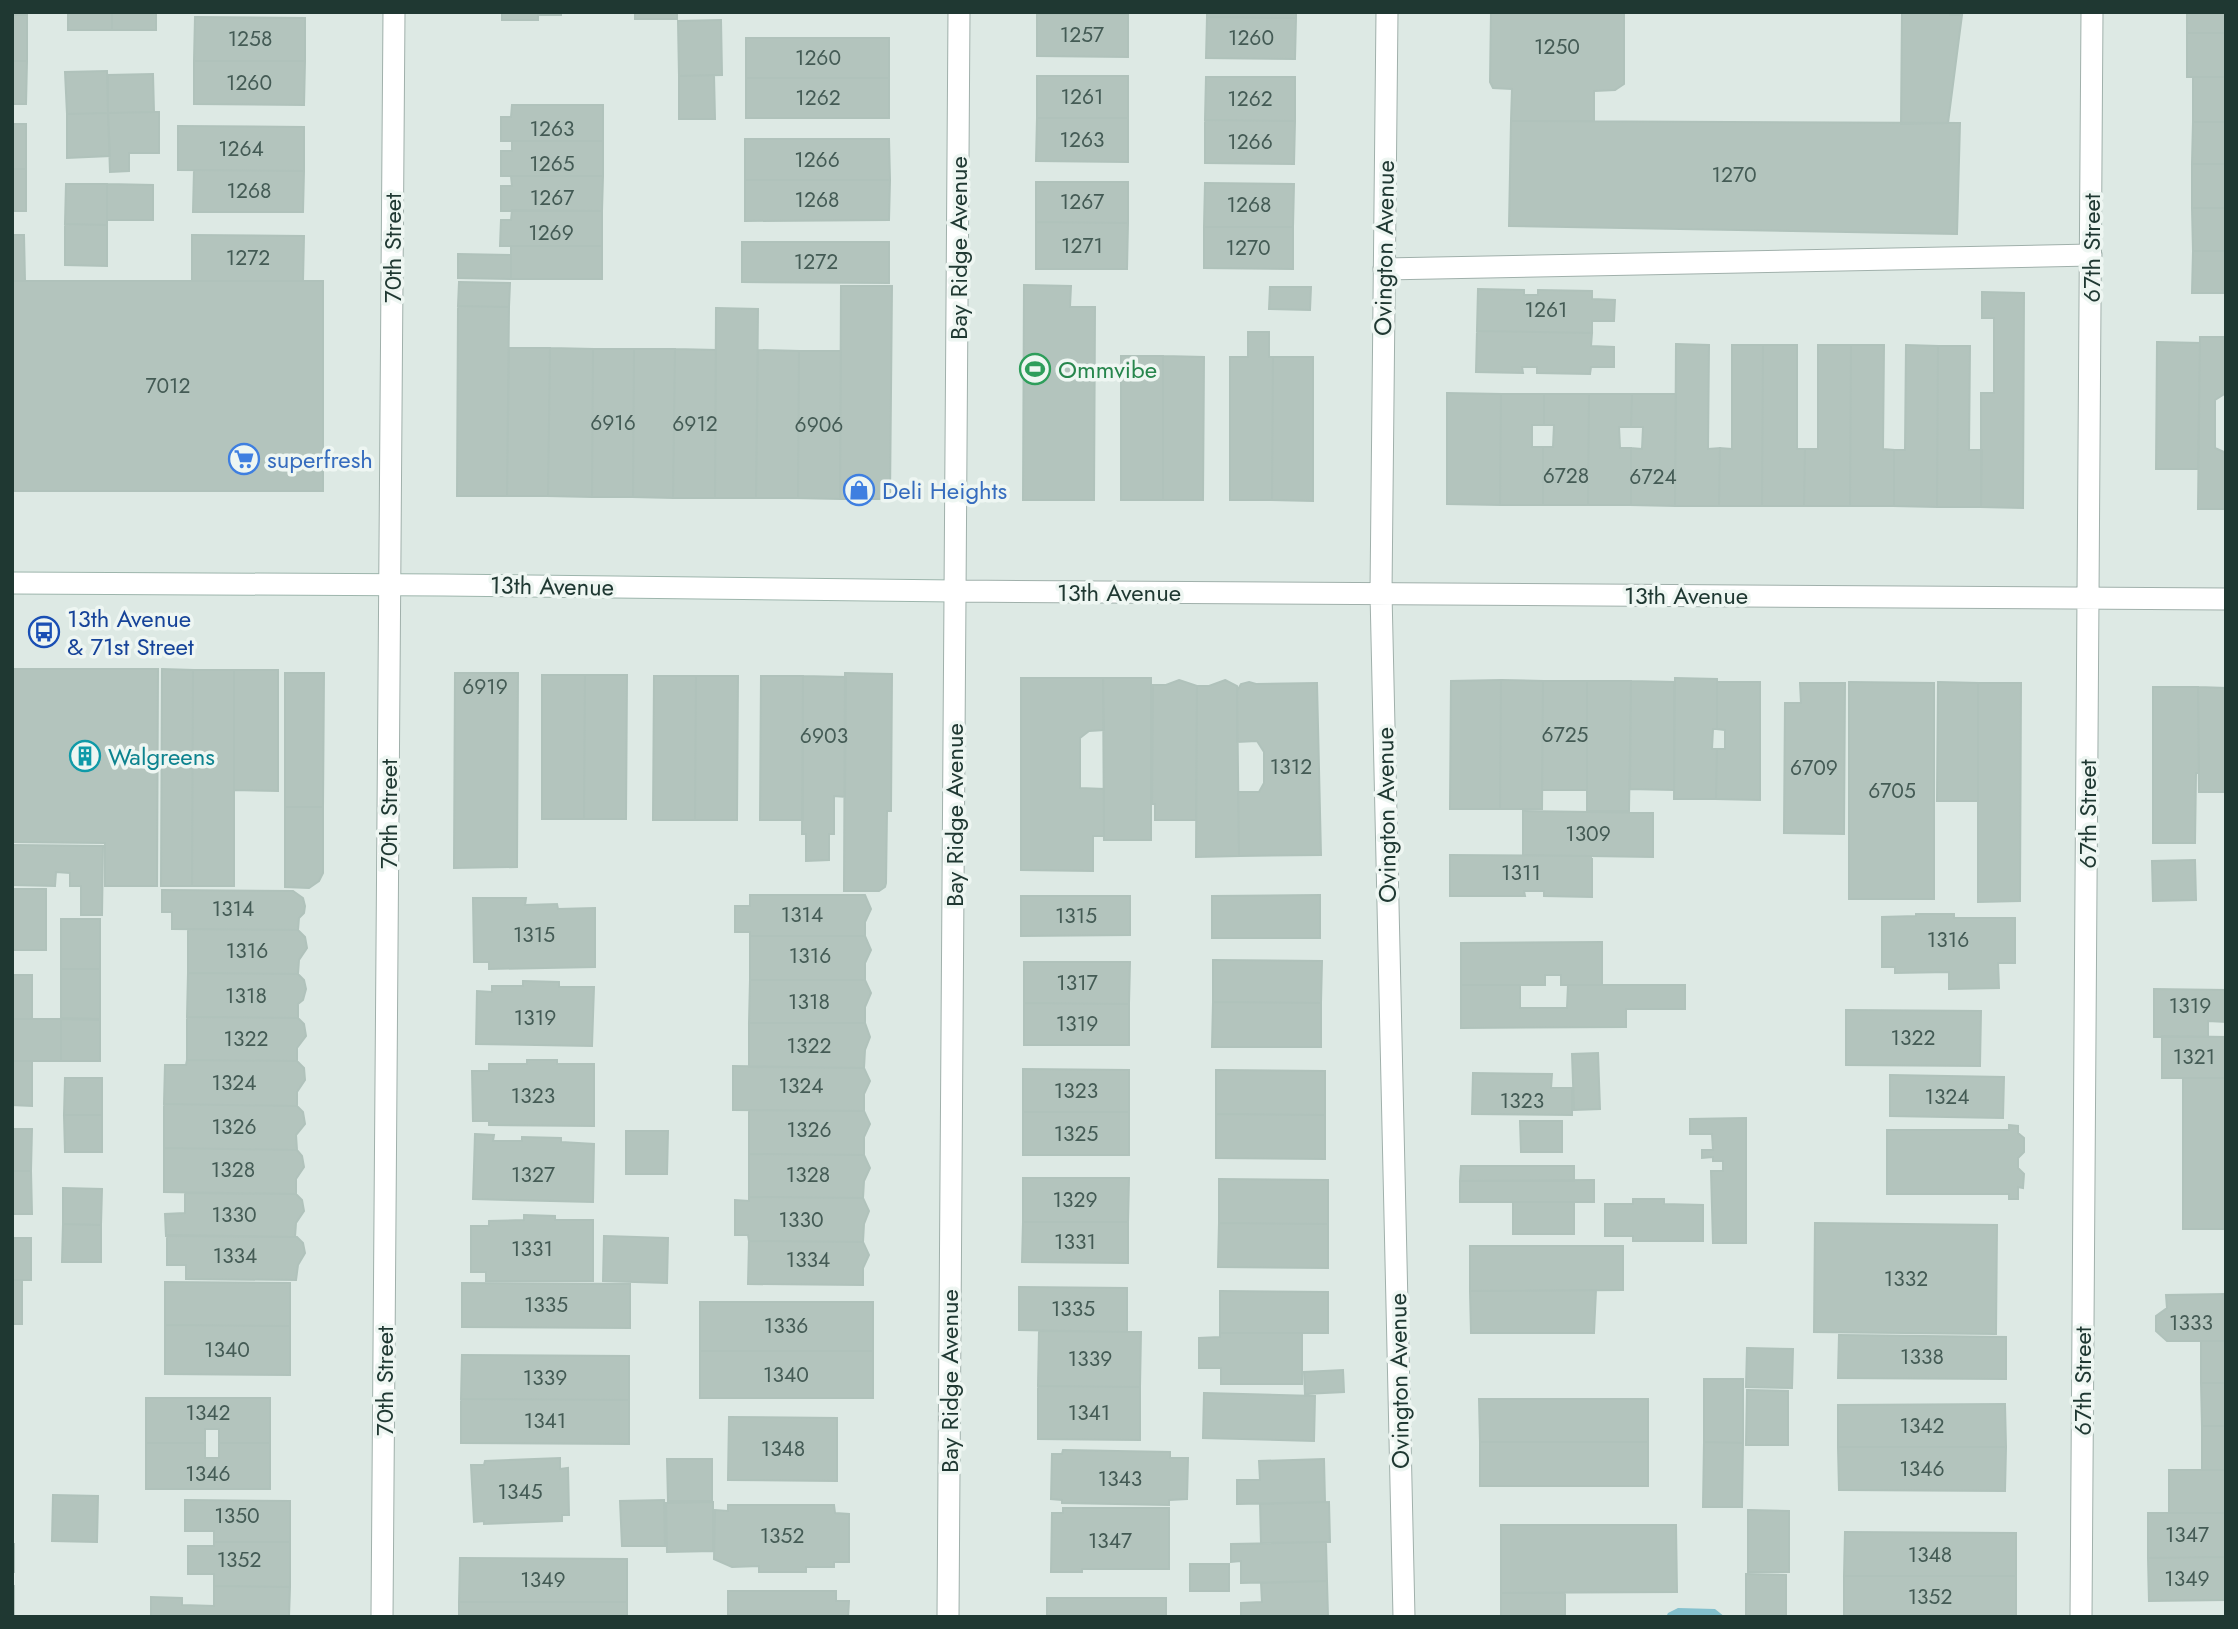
<svg xmlns="http://www.w3.org/2000/svg" width="2238" height="1629" viewBox="0 0 2238 1629" font-family="Jost,sans-serif">
<style>
.water{fill:#85c1ce}
.building{fill:#b3c4bd;stroke:#b0c2bb;stroke-width:2}
.lines{fill:none;stroke-linecap:round;stroke-linejoin:round}
.lane-casing{stroke:#a0b0ab;stroke-width:23}
.street-casing{stroke:#a0b0ab;stroke-width:23}
.secondary-casing{stroke:#9db5ac;stroke-width:23}
.lane{stroke:#fff;stroke-width:21}
.street{stroke:#fff;stroke-width:21}
.secondary{stroke:#fff;stroke-width:21}
.labels{text-anchor:middle;dominant-baseline:central;stroke-width:7;stroke-linejoin:round;paint-order:stroke}
.number-label{font-size:21px;fill:#445b55}
.street-label{font-size:24px;fill:#1f3832;stroke:#eef6f2}
.leisure-label{font-size:24px;fill:#27864d;stroke:#eef6f2;text-anchor:start}
.shop-label{font-size:24px;fill:#366cbe;stroke:#eef6f2;text-anchor:start}
.transit-label{font-size:24px;fill:#164399;stroke:#eef6f2;text-anchor:start}
.culture-label{font-size:24px;fill:#0d838f;stroke:#eef6f2;text-anchor:start}
</style>
<rect width="100%" height="100%" fill="#dde9e4"/>
<path class="water" d="M1678,1608l37,1 10,8h-59l2,-4z"/>
<path class="building" d="M68,12h44v18h-44z
M112,12h44v18h-44z
M502,12h59v3h-23v5h-36z
M635,12h42v7h-42z
M1037,12h91v2h-91z
M1207,12h89v6l-89,-1z
M1491,12h133v72l-9,6 -21,1v30h-83l1,-32 -19,-1 -3,-6z
M1902,12h48v3h12l-14,108 -47,1z
M2187,12h39v21h-39z
M1037,14h91v43l-91,-1z
M12,15h15v46h-15z
M195,17l110,1v43h-111z
M1207,17l89,1 -1,41 -89,-1z
M721,20l1,55 -43,1 -1,-55z
M2187,33h39v44h-39z
M746,38h143v40h-143z
M12,61h15l-1,43h-14z
M194,61h111l-1,44 -110,-1z
M107,71l1,42 -41,1 -2,-42z
M153,74l1,38 -46,1v-38z
M714,75l1,44h-36v-43z
M1037,76h91v42h-91z
M1206,77h89v44l-90,-1z
M2193,77h33v45h-33z
M746,78h143v40h-143z
M512,105h91v36h-102v-24h10z
M154,112h5v41h-30v18l-19,1 -2,-59z
M108,113l2,43 -43,2v-44z
M1037,118h91v44l-92,-1z
M1205,120l90,1 -1,43 -89,-1z
M1511,121l449,2 -3,111 -448,-8z
M2193,122h33v42h-34z
M12,124h14v45h-14z
M178,126l126,1v44l-126,-1z
M745,139h144l1,41h-145z
M512,141h91v35h-102v-25h11z
M2192,164h34v44h-34z
M12,169h14v42h-14z
M194,170l110,1 -1,41h-110z
M511,176h92l-1,35h-101v-25h11z
M745,180h145l-1,40 -144,1z
M1036,182h92v41l-92,-1z
M1205,183l89,1 -1,43h-89z
M66,184h41v41l-42,-1z
M107,184l46,1v35h-46z
M2192,208h34v43h-33z
M512,210l90,1v35h-102l1,-26h10z
M1036,222l92,1 -1,46h-91z
M65,224l42,1v41l-42,-1z
M1204,227h89v42l-89,-1z
M12,235h12l1,46h-13z
M192,235l112,1 -1,45h-111z
M742,242h147v41l-147,-1z
M511,246h91v33h-91z
M2193,251h33v42h-34z
M458,254l53,1v24l-53,-1z
M12,281h311v210h-311z
M459,282l51,1 -1,24 -51,-1z
M1024,285l47,1 -1,21h25l-1,193h-71z
M841,286h51l-2,213h-50z
M1270,287h41l-1,23 -41,-1z
M1478,289l46,1v5h14v-5l54,1v8l23,1 -1,21h-22v12l-115,-2z
M1982,292l42,1 -1,215 -42,-1v-114h13v-75h-12z
M458,306l51,1 -2,189h-50z
M716,308l42,1 -2,189h-41z
M1477,331l115,2 -1,13 23,1v20h-23l-1,7 -53,-1v-6h-15l1,6 -47,-1z
M1248,332h21v25h4l-1,143h-42v-143h18z
M2200,337h26v56l-11,7v48l11,5v56h-28z
M2157,342l43,1 -2,126h-42z
M1676,344l33,1 -1,104 12,-1 -1,58h-44z
M1732,345h31l-1,161h-43l1,-58 12,1z
M1763,345h34v104h8l-1,57h-42z
M1818,345h33l-1,161h-46l1,-57h13z
M1851,345h33l-1,104 11,1v56h-44z
M1906,345l32,1 -1,161 -43,-1v-56h11z
M1938,346h32l-1,104h13l-1,57h-44z
M509,348h41l-2,148h-41z
M550,348l43,1 -1,148 -44,-1z
M593,349h41l-1,148h-41z
M634,349h41l-2,149 -40,-1z
M675,349l41,1 -1,148h-42z
M758,350l41,1 -1,147h-42z
M799,351h42l-1,148 -42,-1z
M1121,356h42v144h-42z
M1163,356l41,1 -1,143h-40z
M1273,357h40v144l-41,-1z
M1447,393l54,1 -1,111 -53,-1z
M1501,394h43v31h-12v22h11v58h-43z
M1544,394h45l-1,111h-45v-58h10l1,-22h-10z
M1589,394h43l-1,33h-12l1,21h11v57h-43z
M1632,394h44l-1,112 -44,-1v-57l11,1 1,-22h-12z
M12,669h146l-1,217h-52v-43l-93,-1z
M162,669l31,1 -1,216h-31z
M193,670h41v216h-42z
M234,670h44v121l-44,-1z
M285,673h39l-1,134h-38z
M455,673h63l-1,194 -63,1z
M845,673l47,1 -1,137h-4l-1,72 -1,4 -6,4h-35z
M542,675h43l-1,144h-42z
M585,675h42l-1,144h-42z
M654,676h42l-1,144h-42z
M696,676h42l-1,144h-42z
M761,676h42v144h-43z
M803,676l43,1 -1,120 -11,-1v38h-5v26l-23,1v-27h-4z
M1021,678h82l1,52 -15,1 -9,7v50l24,1v47h-11v35l-72,-1z
M1103,678h48v162h-47z
M1675,678l42,1v50h-4l-1,20h5l-1,50h-42z
M1179,680l18,6 -1,134h-41v-16h-3l1,-119h13z
M1225,680l12,6 2,170 -43,1 1,-171h12z
M1501,680l42,1 -1,128h-42z
M1501,680l-1,129h-50l1,-128z
M1543,681h44v109h-45z
M1587,681h44l-2,130h-42z
M1631,681l43,1v108l-44,-1z
M1249,682l7,2 61,-1 4,172 -82,1 -1,-64h21l5,-9v-31l-7,-11 -20,1v-51l4,-7z
M1717,682h43v118l-44,-1 1,-50h8v-19l-8,-1z
M1849,682l85,1v216h-85z
M1938,682l40,1v118h-41z
M1800,683h45l-1,151 -60,-1 1,-130h16z
M1978,683h43l-1,218 -42,1z
M2153,687h45l1,86h-3l-1,70h-42z
M2198,687l28,1v104h-27z
M285,807h38v66l-4,8 -10,7 -24,-1z
M1523,811l130,2v44l-130,-2z
M12,845l91,1 -1,69h-21v-29h-11v-13l-14,-1 -1,14 -43,-1z
M1450,855l142,1v41l-48,-1v-5h-20l1,5h-75z
M2195,860l1,40 -43,1 -1,-40z
M12,889h34v61h-34z
M162,890l131,1 10,7 2,8 -1,7 -5,5 -1,12 -126,-1v-17h-10z
M750,895h115l6,14 -6,13v14h-115v-4h-15v-26h15z
M1320,895v43h-108v-42z
M1021,896h109v39l-109,1z
M473,898h53l-1,7 32,-1 1,5 37,-1v59l-106,2v-7h-15z
M1916,914h38v4h61v45h-17l1,25 -50,1v-17l-54,1v-6h-13v-50l34,-1z
M61,919h39v50h-39z
M188,929l110,1 7,7 2,11 -8,12 -1,14 -110,-1z
M750,936h115l6,14 -6,13v17h-115z
M1602,942v43h-41v-10h-16v10h-84v-42z
M1213,960l109,1 -1,42 -108,-1z
M1024,962h106l-1,42 -105,-1z
M61,969h39v50l-39,-1z
M188,973l110,1 6,6 2,9 -3,11 -5,4v14l-111,-1z
M12,975h20v44h-20z
M750,980h115l6,13 -6,14v16h-116z
M523,981l36,1v5h35l-2,59 -116,-2 1,-53 15,1v-6h31z
M1461,985h59v23h47l1,-23h117v24h-59v18l-165,1z
M2154,989l72,1v32l-18,-1v16h-54z
M1213,1002l108,1v44h-109z
M1024,1003l105,1v41h-105z
M1846,1010l135,1 -1,55 -134,-1z
M187,1017l111,1 6,6 2,12 -9,12v13l-110,-1z
M12,1019h49v42h-49z
M61,1019l39,1v41h-39z
M749,1023h116l5,14 -5,13 -1,18 -115,-1z
M2162,1036l64,1v41h-64z
M1598,1053l2,56 -26,1 -2,-56z
M187,1060l110,1 7,7 1,12 -8,12v14l-133,-2 1,-39h21z
M527,1060h30v4h37v62l-105,-1v-4h-16l-1,-50h17v-7h38z
M12,1061h20v45l-20,-1z
M733,1066l131,2 6,13 -6,13v17l-131,-1z
M1023,1069l106,1v42h-106z
M1216,1070l109,1v44l-109,-1z
M1473,1073l79,1 -1,14h21v27l-100,-1z
M1890,1075l114,2 -1,41 -113,-2z
M65,1078h37v37h-38z
M2183,1078h43v151h-43z
M164,1104l133,2 6,6 2,12 -9,11 1,15 -133,-2z
M749,1110l115,1 6,13 -6,13v18l-115,-1z
M1023,1112h106v43h-106z
M1216,1114l109,1v44l-109,-1z
M64,1115h38v37h-37z
M1746,1118v125h-33l-2,-72h12v-10h-10v-4l-11,1v-8h11l-1,-16h-22v-15z
M1520,1121h42v31h-41z
M2009,1125l9,1v7l6,5v14l-6,6v10l6,6 -1,14 -5,-1v12h-9v-5h-122v-64h122z
M12,1129h20l-1,42h-19z
M626,1131h42l-1,43h-41z
M475,1134l19,1 -1,6h29v-4l39,1v4l33,2 -1,58 -120,-3z
M164,1148l133,2 5,6 2,11 -8,12v15l-132,-2z
M749,1154l115,1 6,13 -6,13 -1,17 -114,-1z
M1461,1166h113v15h-114z
M12,1171h19l1,43h-20z
M1023,1178h106l-1,44h-105z
M1219,1179l109,1v44l-109,-1z
M1594,1180v22h-134v-21z
M63,1188l39,1 -1,36 -38,-1z
M185,1193l111,1 6,6 2,11 -8,12 -1,14 -129,-1 -1,-22 20,-1z
M749,1197l114,1 6,13 -5,13 -1,18 -114,-1 -1,-6h-13v-35l14,1z
M1633,1199h31v5l39,1v36h-70v-5h-28v-32h28z
M1513,1202h61v32h-61z
M524,1215l31,1v4h38v61h-107v-9h-15v-46h18v-5l35,-1z
M1023,1222h105v41l-106,-1z
M1219,1223l109,1v44l-110,-1z
M1815,1223l182,2 -1,109 -182,-2z
M63,1224l38,1v37h-39z
M167,1235l130,2 6,6 2,10 -7,12 -2,15 -110,-1v-14h-19z
M604,1236l64,2 -1,45 -64,-2z
M12,1238h19v42h-19z
M749,1241l114,1 6,13 -6,13v17l-115,-1z
M1470,1246h153v44l-153,1z
M12,1280h10v44h-10z
M165,1282l125,1v43l-125,-1z
M462,1283l168,1v44l-168,-1z
M1019,1287l108,1v44l-108,-2z
M1596,1290l-2,43h-123l-1,-42z
M1220,1291l108,1v41h-108z
M2226,1294v47h-59l-11,-10v-15l11,-8 -1,-13z
M700,1302h173v49h-173z
M165,1325l125,1v49l-125,-1z
M1039,1331l102,1 -1,55 -102,-1z
M1220,1333h82v51h-81v-16h-22v-30l21,-1z
M1839,1335l167,2v42l-168,-1z
M2201,1341h25v42h-25z
M1747,1348l46,1 -1,39 -46,-1z
M700,1351h173v47h-173z
M462,1355l167,1v44l-168,-1z
M1343,1370l1,22 -39,2 -1,-22z
M1704,1379h39v64l-39,-1z
M2201,1383h25v43h-24z
M1038,1386l102,1v53l-102,-1z
M1747,1390l41,1v54h-42z
M1204,1393l111,3 -1,45 -111,-3z
M146,1398h124v45h-51v-14h-14v14h-59z
M461,1399l168,1v44l-168,-1z
M1479,1399h169v43h-168z
M2005,1404l1,43h-168v-42z
M729,1417l108,1v63l-109,-1z
M2202,1426h24v44h-24z
M1480,1442h168v44h-168z
M1704,1442l39,1 -1,64h-39z
M146,1443h59v15h14v-15h51v46h-124z
M1838,1447h168l-1,44 -166,-1z
M1063,1450l107,2v6h18l-1,41 -18,1v5l-107,-2v-3l-11,-1 1,-45h10z
M560,1458v11l8,-1 1,47h-7v6l-78,3v-3l-10,1 -3,-57h13l1,-4z
M667,1459h45v42h-44z
M1324,1459l1,43 -88,2v-24h23l-1,-19z
M2169,1470h57v43h-57z
M53,1495l45,1 -1,46 -45,-1z
M185,1500l105,1v41h-76v-11h-29z
M664,1500l1,46h-43l-2,-45z
M713,1502v49l-46,1 -1,-49z
M1329,1502l1,40 -69,1 -1,-39z
M728,1505h106l1,8 14,1v48h-15v5h-28v5h-47v-6l-27,1 -18,-8 1,-49 13,1z
M1063,1508h106v61h-87v3h-31l1,-59h11z
M1748,1510l41,1v61h-41z
M2148,1513h78v44l-78,1z
M1501,1525h175l1,67 -176,1z
M1845,1532l171,1v43h-172z
M214,1542h76v45l-76,-1v-12h-26v-28h26z
M1326,1542l1,39 -86,2v-22l-10,1v-18z
M12,1544h2v28h-2z
M2226,1557v43l-77,1 -1,-43z
M460,1558l167,1v43h-168z
M1190,1564h39v27h-39z
M1746,1574l40,1v42h-40z
M1844,1576h172v41h-172z
M1327,1581l1,36h-87v-14l21,-1 -1,-19z
M12,1586h2v31h-2z
M214,1586l76,1 -1,30h-138v-20l31,1v7l32,1z
M728,1591h108v10h13l-1,16h-120z
M1501,1593h64v24h-64z
M1047,1598h119v19h-119z
M459,1602h168v15h-168z"/>
<g class="lines">
<g class="lane-casing">
<path id="lane" d="M1384,269l707,-14"/>
</g>
<g class="street-casing">
<path id="street" d="M1387,12l-6,581 23,1024
M955,591l1271,8
M382,1617l12,-1605
M948,1617l11,-1605
M2081,1617l11,-1605"/>
</g>
<g class="secondary-casing">
<path id="secondary" d="M12,583l431,2 512,6"/>
</g>
<use href="#lane" class="lane"/>
<use href="#street" class="street"/>
<use href="#secondary" class="secondary"/>
</g>
<defs>
<g id="stadium-ring" transform="scale(1.575)"><circle r="9.5" fill="#eef6f2" stroke="#2e9e5b" stroke-width="1.5"/><path d="M0-5a6.5 5 0 1 0 0 10a6.5 5 0 1 0 0-10ZM-3.5-1.8h7v3.6h-7Z" fill="#2e9e5b"/></g>
<g id="supermarket-ring" transform="scale(1.575)"><circle r="9.5" fill="#eef6f2" stroke="#3f7fe0" stroke-width="1.5"/><path d="M-6-5.5h2.5l.6 2H6L4.5 2H-2.5L-4.4-4H-6ZM-1.5 3.2a1.3 1.3 0 1 0 .1 0ZM3 3.2a1.3 1.3 0 1 0 .1 0Z" fill="#3f7fe0"/></g>
<g id="shop-ring" transform="scale(1.575)"><circle r="9.5" fill="#eef6f2" stroke="#3f7fe0" stroke-width="1.5"/><path d="M-5-2.5h2.3a2.7 3.5 0 0 1 5.4 0H5L5.5 6h-11ZM-1.5-2.5h3a1.5 2.3 0 0 0-3 0Z" fill="#3f7fe0"/></g>
<g id="bus-ring" transform="scale(1.575)"><circle r="9.5" fill="#eef6f2" stroke="#1a4fb4" stroke-width="1.5"/><path d="M-5-6H5V4H4V6H2V4H-2V6H-4V4H-5ZM-3.5-4V0h7V-4ZM-3.5 1.2v1.5H-2V1.2ZM2 1.2v1.5H3.5V1.2Z" fill="#1a4fb4"/></g>
<g id="building-ring" transform="scale(1.575)"><circle r="9.5" fill="#eef6f2" stroke="#0f9aa8" stroke-width="1.5"/><path d="M-4-6H4V6H1V3H-1V6H-4ZM-2.5-4.3h1.7v1.8h-1.7ZM.8-4.3h1.7v1.8H.8ZM-2.5-1h1.7V.8h-1.7ZM.8-1h1.7V.8H.8Z" fill="#0f9aa8"/></g>
</defs>
<g fill-rule="evenodd">
<use href="#stadium-ring" x="1035" y="369"/>
<use href="#supermarket-ring" x="244" y="459"/>
<use href="#shop-ring" x="859" y="490"/>
<use href="#bus-ring" x="44" y="632"/>
<use href="#building-ring" x="85" y="756"/>
</g>
<g class="labels">
<g class="number-label">
<text x="1082" y="35">1257</text>
<text x="1251" y="38">1260</text>
<text x="250" y="39">1258</text>
<text x="1557" y="47">1250</text>
<text x="818" y="58">1260</text>
<text x="249" y="83">1260</text>
<text x="1082" y="97">1261</text>
<text x="818" y="98">1262</text>
<text x="1250" y="99">1262</text>
<text x="552" y="129">1263</text>
<text x="1082" y="140">1263</text>
<text x="1250" y="142">1266</text>
<text x="241" y="149">1264</text>
<text x="817" y="160">1266</text>
<text x="552" y="164">1265</text>
<text x="1734" y="175">1270</text>
<text x="249" y="191">1268</text>
<text x="552" y="198">1267</text>
<text x="817" y="200">1268</text>
<text x="1082" y="202">1267</text>
<text x="1249" y="205">1268</text>
<text x="551" y="233">1269</text>
<text x="1082" y="246">1271</text>
<text x="1248" y="248">1270</text>
<text x="248" y="258">1272</text>
<text x="816" y="262">1272</text>
<text x="1546" y="310">1261</text>
<text x="168" y="386">7012</text>
<text x="613" y="423">6916</text>
<text x="695" y="424">6912</text>
<text x="819" y="425">6906</text>
<text x="1566" y="476">6728</text>
<text x="1653" y="477">6724</text>
<text x="485" y="687">6919</text>
<text x="1565" y="735">6725</text>
<text x="824" y="736">6903</text>
<text x="1291" y="767">1312</text>
<text x="1814" y="768">6709</text>
<text x="1892" y="791">6705</text>
<text x="1588" y="834">1309</text>
<text x="1521" y="873">1311</text>
<text x="233" y="909">1314</text>
<text x="802" y="915">1314</text>
<text x="1076" y="916">1315</text>
<text x="534" y="935">1315</text>
<text x="1948" y="940">1316</text>
<text x="247" y="951">1316</text>
<text x="810" y="956">1316</text>
<text x="1077" y="983">1317</text>
<text x="246" y="996">1318</text>
<text x="809" y="1002">1318</text>
<text x="2190" y="1006">1319</text>
<text x="535" y="1018">1319</text>
<text x="1077" y="1024">1319</text>
<text x="1913" y="1038">1322</text>
<text x="246" y="1039">1322</text>
<text x="809" y="1046">1322</text>
<text x="2194" y="1057">1321</text>
<text x="234" y="1083">1324</text>
<text x="801" y="1086">1324</text>
<text x="1076" y="1091">1323</text>
<text x="533" y="1096">1323</text>
<text x="1947" y="1097">1324</text>
<text x="1522" y="1101">1323</text>
<text x="234" y="1127">1326</text>
<text x="809" y="1130">1326</text>
<text x="1076" y="1134">1325</text>
<text x="233" y="1170">1328</text>
<text x="533" y="1175">1327</text>
<text x="808" y="1175">1328</text>
<text x="1075" y="1200">1329</text>
<text x="234" y="1215">1330</text>
<text x="801" y="1220">1330</text>
<text x="1075" y="1242">1331</text>
<text x="532" y="1249">1331</text>
<text x="235" y="1256">1334</text>
<text x="808" y="1260">1334</text>
<text x="1906" y="1279">1332</text>
<text x="546" y="1305">1335</text>
<text x="1073" y="1309">1335</text>
<text x="2191" y="1323">1333</text>
<text x="786" y="1326">1336</text>
<text x="227" y="1350">1340</text>
<text x="1922" y="1357">1338</text>
<text x="1090" y="1359">1339</text>
<text x="786" y="1375">1340</text>
<text x="545" y="1378">1339</text>
<text x="208" y="1413">1342</text>
<text x="1089" y="1413">1341</text>
<text x="545" y="1421">1341</text>
<text x="1922" y="1426">1342</text>
<text x="783" y="1449">1348</text>
<text x="1922" y="1469">1346</text>
<text x="208" y="1474">1346</text>
<text x="1120" y="1479">1343</text>
<text x="520" y="1492">1345</text>
<text x="237" y="1516">1350</text>
<text x="2187" y="1535">1347</text>
<text x="782" y="1536">1352</text>
<text x="1110" y="1541">1347</text>
<text x="1930" y="1555">1348</text>
<text x="239" y="1560">1352</text>
<text x="2187" y="1579">1349</text>
<text x="543" y="1580">1349</text>
<text x="1930" y="1597">1352</text>
</g>
<g class="street-label">
<text transform="translate(392 248) rotate(-90)">70th Street</text>
<text transform="translate(958 248) rotate(-90)">Bay Ridge Avenue</text>
<text transform="translate(1384 248) rotate(-89)">Ovington Avenue</text>
<text transform="translate(2091 248) rotate(-90)">67th Street</text>
<text transform="translate(552 586) rotate(1)">13th Avenue</text>
<text x="1119" y="592">13th Avenue</text>
<text x="1686" y="595">13th Avenue</text>
<text transform="translate(388 814) rotate(-90)">70th Street</text>
<text transform="translate(2087 814) rotate(-90)">67th Street</text>
<text transform="translate(954 815) rotate(-90)">Bay Ridge Avenue</text>
<text transform="translate(1386 815) rotate(-91)">Ovington Avenue</text>
<text transform="translate(384 1381) rotate(-90)">70th Street</text>
<text transform="translate(949 1381) rotate(-90)">Bay Ridge Avenue</text>
<text transform="translate(1399 1381) rotate(-91)">Ovington Avenue</text>
<text transform="translate(2082 1381) rotate(-90)">67th Street</text>
</g>
<g class="leisure-label">
<text x="1058" y="369">Ommvibe</text>
</g>
<g class="shop-label">
<text x="267" y="459">superfresh</text>
<text x="882" y="490">Deli Heights</text>
</g>
<g class="transit-label">
<text x="67" y="618">13th Avenue<tspan x="67" dy="28">&amp; 71st Street</tspan></text>
</g>
<g class="culture-label">
<text x="108" y="756">Walgreens</text>
</g>
</g>
<rect width="2238" height="1629" fill="none" stroke="#1f3832" stroke-width="28"/>
</svg>
